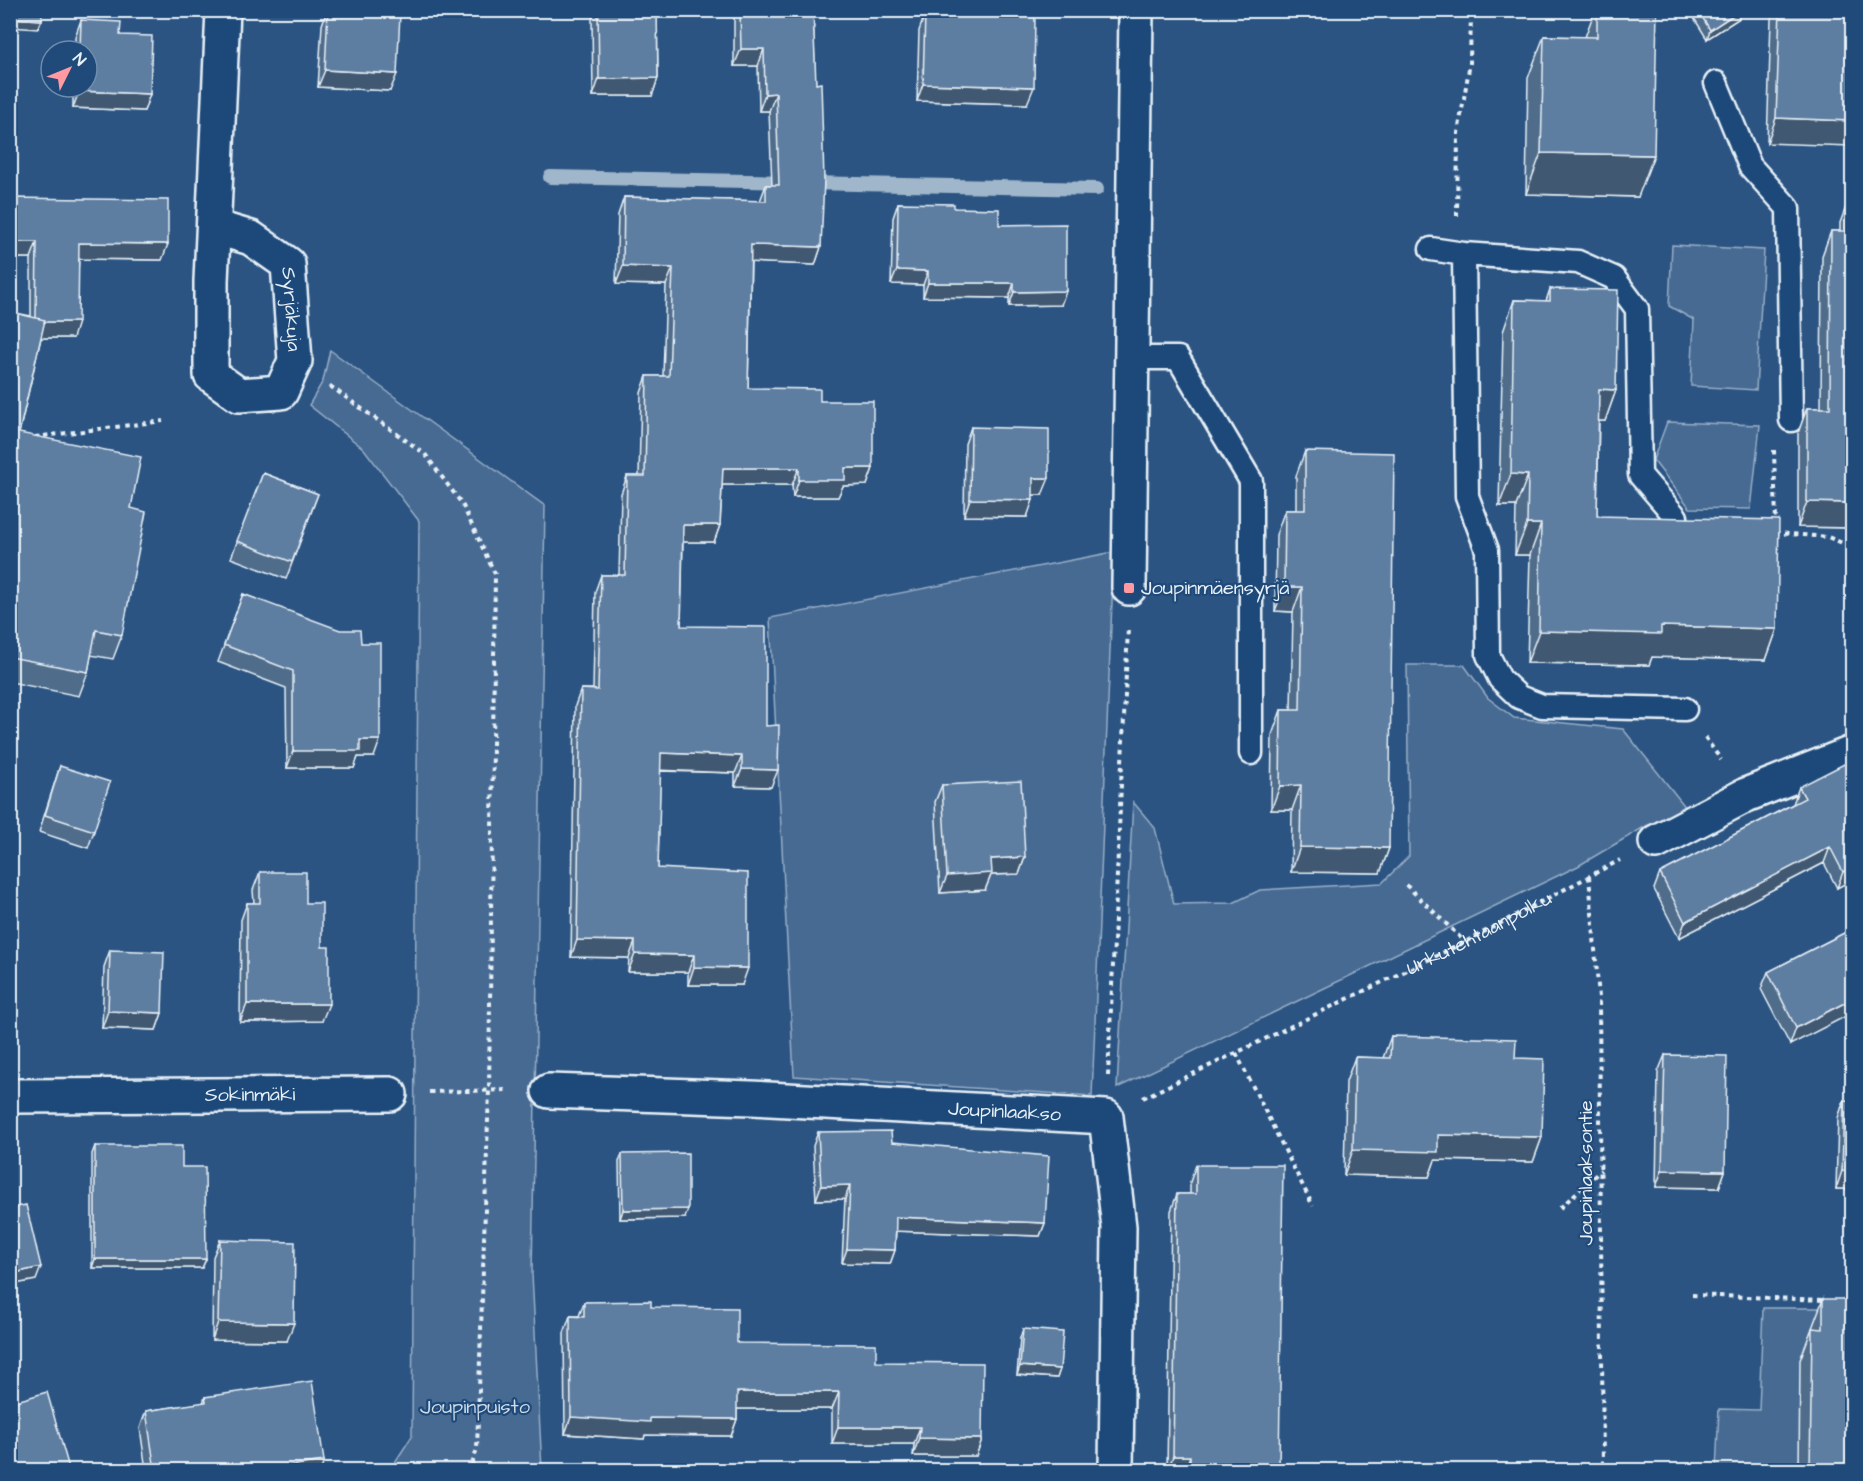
<svg xmlns="http://www.w3.org/2000/svg" width="1863" height="1481" viewBox="0 0 1863 1481" font-family="'Architects Daughter',sans-serif">
<style>
.green{fill:#476b93;stroke:#98aec6;stroke-width:1.5}
.lines{fill:none;stroke-linecap:round;stroke-linejoin:round}
.stream{stroke:#a0b6cb;stroke-width:14}
.lane-casing{stroke:#e8f1f8;stroke-width:27}
.street-casing{stroke:#e8f1f8;stroke-width:38}
.path{stroke:#e8f1f8;stroke-width:4;stroke-dasharray:4.5 4.5;stroke-linecap:butt}
.lane{stroke:#1f4a7a;stroke-width:22}
.street{stroke:#1f4a7a;stroke-width:33}
.wall{fill:#506c8a;stroke:#e8f1f8;stroke-width:1.5}
.shaded-wall{fill:#415871;stroke:#e8f1f8;stroke-width:1.5}
.building{fill:#5d7da1;stroke:#e8f1f8;stroke-width:1.5}
.poi-dot{fill:#ff9aa2;stroke:#1f4a7a;stroke-width:2}
.labels{text-anchor:middle;dominant-baseline:central;stroke-width:4.5;stroke-linejoin:round;paint-order:stroke}
.street-label{font-size:20px;fill:#e8f1f8;stroke:#1f4a7a}
.poi-label{font-size:20px;fill:#e8f1f8;stroke:#1f4a7a;text-anchor:start}
.park-label{font-size:20px;fill:#d0dde9;stroke:#1f4a7a}
</style>
<rect width="100%" height="100%" fill="#2b5482"/>
<filter id="ink" filterUnits="userSpaceOnUse"><feTurbulence type="fractalNoise" baseFrequency=".0167" numOctaves="2"/><feDisplacementMap in="SourceGraphic" scale="12" xChannelSelector="R" yChannelSelector="G"/><feConvolveMatrix kernelMatrix="1 2 1 2 8 2 1 2 1" color-interpolation-filters="sRGB"/></filter>
<g filter="url(#ink)">
<path class="green" d="M1672,245l92,5 -8,140 -65,-4 3,-66 -25,-14z
M330,350l215,156 -13,768 10,196h-152l22,-34 7,-915 -55,-72 -55,-44 14,-24z
M1667,422l93,3 -9,84 -61,-1 -37,-48z
M1114,552l-22,544 -298,-20 -24,-458z
M1407,665h57l24,33 26,20 109,11 64,80 -41,17 -68,40 -461,222 16,-286 22,26 19,76 59,-1 27,-13 122,-7 27,-27z
M1763,1308h88l-52,162h-83l3,-61 40,1z"/>
<g class="lines">
<path class="stream" d="M550,177l239,5
M808,183l289,6"/>
<g class="lane-casing">
<path id="lane" d="M1716,83l34,83 38,42 3,212
M1431,249l33,5 114,8 36,16 23,31 3,166 36,42
M1464,254l3,242 20,54 1,105 12,24 19,18 23,9 143,3
M1132,358h46l73,123v272"/>
</g>
<g class="street-casing">
<g id="street">
<path id="s2" d="M214,227l37,11 37,26 7,97 -14,31 -42,3 -28,-20v-94l12,-271"/>
<path d="M1129,588l7,-578"/>
<path d="M1656,842l90,-47 106,-42"/>
<path id="s3" d="M549,1091l202,7 355,19 13,110 -3,243"/>
<path id="s4" d="M10,1096l380,-2"/>
</g>
</g>
<g class="path">
<path d="M1457,216l1,-83 12,-70 1,-53"/>
<path d="M330,386l95,68 37,50 33,70 -6,516 -12,359 -7,21"/>
<path d="M35,437l128,-16"/>
<path d="M1774,450l2,73"/>
<path d="M1777,531v2l51,4 24,10"/>
<path d="M1705,737l16,23"/>
<path d="M1589,876l10,122 4,472"/>
<path d="M1406,885l59,57"/>
<path d="M1236,1053l77,153"/>
<path d="M1108,1076l20,-448"/>
<path d="M429,1092l79,-2"/>
<path id="s1" d="M1143,1098l322,-156 155,-82"/>
<path d="M1560,1208l41,-38"/>
<path d="M1692,1295l133,5"/>
</g>
<use href="#lane" class="lane"/>
<use href="#street" class="street"/>
</g>
<path class="wall" d="M327,10h33l30,81 -72,-4 4,-62z
M595,10h62l1,68 -6,18h-59l-1,-77z
M737,10h76l8,237 -6,18 -64,-3 -3,126 72,13 53,67 -6,17 -24,1 -5,11h-45l-1,-12h-70l-2,40 -6,17h-31l-2,84 85,100 5,61 -36,-1v-13l-75,-2 -2,97 84,117h-54v-13h-60l1,-14 -58,-1 4,-251 6,-17h12l2,-97 6,-17h18l2,-81 6,-18h12l2,-83 6,-17h16l3,-91 -50,-1 2,-69 6,-18 136,4 6,-16h6l-3,-74h-10l-1,-45h-24v-48z
M1595,10h62l-19,187 -112,-3 2,-116 16,-42 41,1z
M1689,10h52l-3,9 -31,20z
M1774,10h78l-85,133 4,-124z
M925,14l102,90 -110,-3 2,-70z
M81,20l39,15 30,59 -6,17 -71,-3v-21h14v-36h-12v-14z
M10,198l152,62 -83,-1 -6,79h-32l-22,95 112,75 -9,127 -9,24 -22,-4 -3,17 -9,24 -69,-14v-370l21,4v-58h-21z
M1849,199h3v329l-54,-1v-94l9,-25h14l1,-152 9,-25h9v-8z
M898,203l56,5 45,17 62,80 -52,1v-8l-86,-1v-12l-32,-1 2,-66z
M1550,289l66,101 -11,31h-6l-2,95 180,113 -11,31 -114,-3 -3,8 -122,-2 3,-108h-15l1,-49h-17l4,-174 11,-32 32,1z
M971,427l71,68h-9l-6,22 -63,-1 1,-72z
M1305,451l84,397 -9,25 -89,-1 1,-62h-21l1,-75 9,-25h10l2,-98 -18,-1 1,-76 9,-25h11v-34z
M263,473l55,21 -32,85 -55,-21z
M243,594l118,49 13,114h-16l-4,11h-67l-1,-80 -68,-26z
M60,766l34,65 -6,17 -49,-16z
M942,785l83,72 -6,17 -28,1 -6,15 -45,3 -5,-91z
M1799,787l53,93 -15,8 -13,-25 -145,75 -25,-49 6,-16 133,-69z
M260,872l46,31 16,44v74l-82,1 1,-102 6,-17h7l-1,-13z
M1852,929l-62,116 -29,-56 7,-17z
M110,950l52,63 -6,17 -54,-2 2,-61z
M1391,1036l124,22 27,79 -9,25 -98,-2 -6,17 -85,-2 2,-93 9,-25 28,1z
M1665,1055l60,116 -6,17 -63,-1 2,-115z
M1844,1100l8,1v88h-16l2,-71z
M818,1132l74,10 153,81 -5,13 -144,-5 -1,19 -5,14 -48,-1 3,-64 -29,1 -3,-54z
M95,1146l87,21 24,92 -4,9h-110v-114z
M622,1154l63,64 -65,1 -1,-57z
M1196,1165l83,305h-112l4,-259 6,-17h13v-12z
M220,1240l67,101 -75,-1 1,-83z
M1823,1299l29,171h-53l1,-110z
M584,1302l67,5 86,36 139,19 106,77 -6,17h-63l1,-12h-82v-35h-95v10l-6,17 -86,-1 -1,4 -79,-5 -1,-101 6,-17h9z
M1023,1329l37,40 -3,9 -40,-3 3,-37z
M205,1397l116,73h-175l-6,-42 6,-17 57,-8z"/>
<path class="shaded-wall" d="M1741,10l-3,9 -31,20 3,-9z
M10,18l32,2 -4,9 -28,-2z
M741,49h23l-6,17h-24z
M325,70l72,4 -7,17 -72,-4z
M658,78l-6,18h-59l6,-17z
M923,84l111,3 -7,17 -110,-3z
M79,91l71,3 -6,17 -71,-3z
M776,93l-7,18h-10l6,-17z
M1776,118l76,3v25l-85,-3z
M1541,153l113,2 -16,42 -112,-3z
M10,242h27l-6,16h-21z
M79,243l89,1 -6,16 -89,-1z
M751,245l70,2 -6,18 -70,-3z
M623,266l50,2 -7,17 -50,-1z
M897,270l31,1 -5,14 -32,-1z
M928,283h86l-5,15 -86,-1z
M1066,291l-5,14 -52,1 5,-14z
M36,322h42l-5,16h-42z
M1599,389l17,1 -11,31h-17z
M723,468h76l-7,17h-75z
M845,468h28l-6,17 -24,1 -5,11h-45l6,-17z
M1511,474l17,1 -12,31h-17z
M1033,478h16l-7,17h-15z
M970,499l63,1 -6,17 -63,-1z
M1807,502l45,1v25l-54,-1z
M1527,524h14l-11,31h-15z
M683,525h37l-6,17h-37z
M1284,587h18l-9,25 -18,-1z
M1661,626l116,3 -11,31 -114,-3 -3,8 -122,-2 12,-32z
M360,740h20l-6,17h-16l-4,11h-67l6,-17z
M661,753l81,3 -7,17 -81,-3z
M742,769l36,1 -7,17 -36,-1z
M1301,785l-9,25h-21l9,-24z
M1300,847l89,1 -9,25 -89,-1z
M1830,847l-6,16 -145,75 6,-16z
M1025,857l-6,17 -28,1 -6,15 -45,3 7,-17 44,-17z
M1852,867v13l-15,8 6,-16z
M577,940l58,1 -6,17 -58,-1z
M635,954l59,1 -6,17h-60z
M694,967l54,1 -6,17h-54z
M1852,999v14l-62,32 6,-17z
M247,1004h82l-7,17 -82,1z
M108,1011l54,2 -6,17 -54,-2z
M1438,1135l104,2 -9,25 -98,-2 -6,17 -85,-2 9,-25z
M1662,1170l63,1 -6,17 -63,-1z
M1842,1171l10,1v17h-16z
M850,1185l-5,14 -29,1 5,-14z
M688,1209l-3,9 -65,1 3,-9z
M896,1217l149,6 -5,13 -149,-5z
M847,1249l48,1 -5,14 -48,-1z
M95,1259h111l-4,9h-110z
M41,1267l-5,13 -26,5v-11z
M218,1322l76,1 -7,18 -75,-1z
M1020,1366l40,3 -3,9 -40,-3z
M737,1392h102l-7,17h-101z
M571,1417l79,1 87,1 -6,17 -86,-1 -1,4 -79,-5z
M838,1427h82l-6,17h-82z
M919,1438l63,1 -6,17h-63z
M1173,1456h17l-5,14h-17z
M324,1461l-3,9h-42l1,-3z"/>
<path class="building" d="M10,10h32v10l-32,-2z
M328,10h32l40,4 -3,60 -72,-4z
M598,10h59l1,68 -59,1z
M740,10h73l3,74 5,-1 3,97 -3,67 -70,-2 -3,143 72,1v12h53v67h-28v12h-46v-12h-76l-3,57h-37l-2,101 85,1v99l13,-1 -1,45 -36,-1v-13l-81,-3 -3,115 90,5v95l-54,-1v-12l-59,-1v-13l-58,-1 4,-251 17,1 3,-115h24l2,-99h18l2,-100h22l4,-108 -50,-2 1,-69 142,4v-16h13l-3,-92 -11,1 -1,-45h-23z
M1597,10h60l-3,145 -113,-2 3,-117 53,1z
M1698,10h42l-30,20z
M1780,10h72v111l-76,-3z
M925,14l110,3 -1,70 -111,-3z
M81,20l40,2 -1,13 32,1 -2,58 -71,-3v-4h8v-36h-7z
M10,198l158,2v44l-89,-1 -1,79h-34l1,-2 -9,-2 1,-76h-27z
M1849,199h3v304l-45,-1v-94h23l1,-177h18z
M898,203l56,1v4l45,1v16l67,-1v67l-52,1v-9h-86v-12l-31,-1z
M1550,289l68,1 -2,100 -17,-1 -2,127 182,4 -2,109 -116,-3v8l-122,-3 2,-107h-14l1,-49 -17,-1 3,-174 36,1z
M10,312l35,8 -26,113 122,24 -10,51 15,4 -24,123 -26,-5 -8,42 -78,-15v-16l6,-27 -6,-2z
M971,427l78,2v49h-16v22l-63,-1z
M1305,451l89,2 -5,395 -89,-1 1,-62 -21,1 1,-76h19l2,-123h-18l1,-77h20z
M263,473l55,21 -26,68 -55,-21z
M243,594l97,36h20l1,13h19v97h-20v11h-67v-80l-69,-26z
M1852,760v107l-9,5 -13,-25 -145,75 -25,-49 145,-75 -6,-11z
M60,766l50,16 -16,49 -49,-16z
M1021,781l4,76 -34,2 1,14 -45,3 -5,-91z
M260,872h46v31h16v44h7v57h-82v-101h13z
M1852,929v70l-56,29 -28,-56z
M110,950l54,2 -2,61 -54,-2z
M1391,1036l125,3 -1,19 29,1 -2,78 -104,-2v17l-85,-2 2,-93 35,1z
M1665,1055l62,1 -2,115 -63,-1z
M1844,1100l8,1v71l-10,-1z
M891,1131l1,11 157,14 -4,67 -149,-6 -1,33 -48,-1 3,-64 -29,1 -3,-54z
M95,1146h87v21h23l1,92h-111z
M688,1153v56l-65,1 -1,-56z
M1196,1165h87l-4,305h-89v-14h-17l4,-262h19z
M10,1186l2,22 14,-3 15,62 -31,7z
M220,1240l75,2 -1,81 -76,-1z
M1823,1299h29v171h-42l2,-142 11,1z
M651,1301v6l86,1v35l139,1v18l107,1 -1,76 -63,-1 1,-11h-82l1,-35h-102v27l-87,-1v4l-79,-5 -1,-101 14,1v-15z
M1023,1329l40,3 -3,37 -40,-3z
M312,1381l12,80 -44,6 1,3h-126l-9,-59 60,-9 -1,-5z
M47,1392l22,76 -8,2h-51v-67z"/>
</g>
<rect class="poi-dot" x="1123" y="582" width="12" height="12" rx="3"/>
<g class="labels">
<g class="street-label">
<text stroke="none"><textPath href="#s2" startOffset="129">Syrjäkuja</textPath></text>
<text stroke="none"><textPath href="#s1" startOffset="374">Urkutehtaanpolku</textPath></text>
<text stroke="none"><textPath href="#s4" startOffset="240">Sokinmäki</textPath></text>
<text stroke="none"><textPath href="#s3" startOffset="456">Joupinlaakso</textPath></text>
<text transform="translate(1586 1173) rotate(-90)">Joupinlaaksontie</text>
</g>
<g class="poi-label">
<text x="1141" y="588">Joupinmäensyrjä</text>
</g>
<g class="park-label">
<text x="475" y="1407">Joupinpuisto</text>
</g>
</g>
<rect width="1863" height="1481" fill="none" stroke="#1f4a7a" stroke-width="36"/>
<rect x="18" y="18" width="1827" height="1445" fill="none" stroke="#e8f1f8" stroke-width="2" filter="url(#ink)"/>
<g transform="translate(69 69) rotate(47)"><circle r="28" fill="#1f4a7a" stroke="#6f8dac" stroke-width="1.5"/>
<path d="M0-4.5L10 22L0 15L-10 22Z" fill="#ff9aa2"/>
<text y="-9" font-size="16" font-weight="bold" text-anchor="middle" fill="#e8f1f8">N</text>
</g>
</svg>
